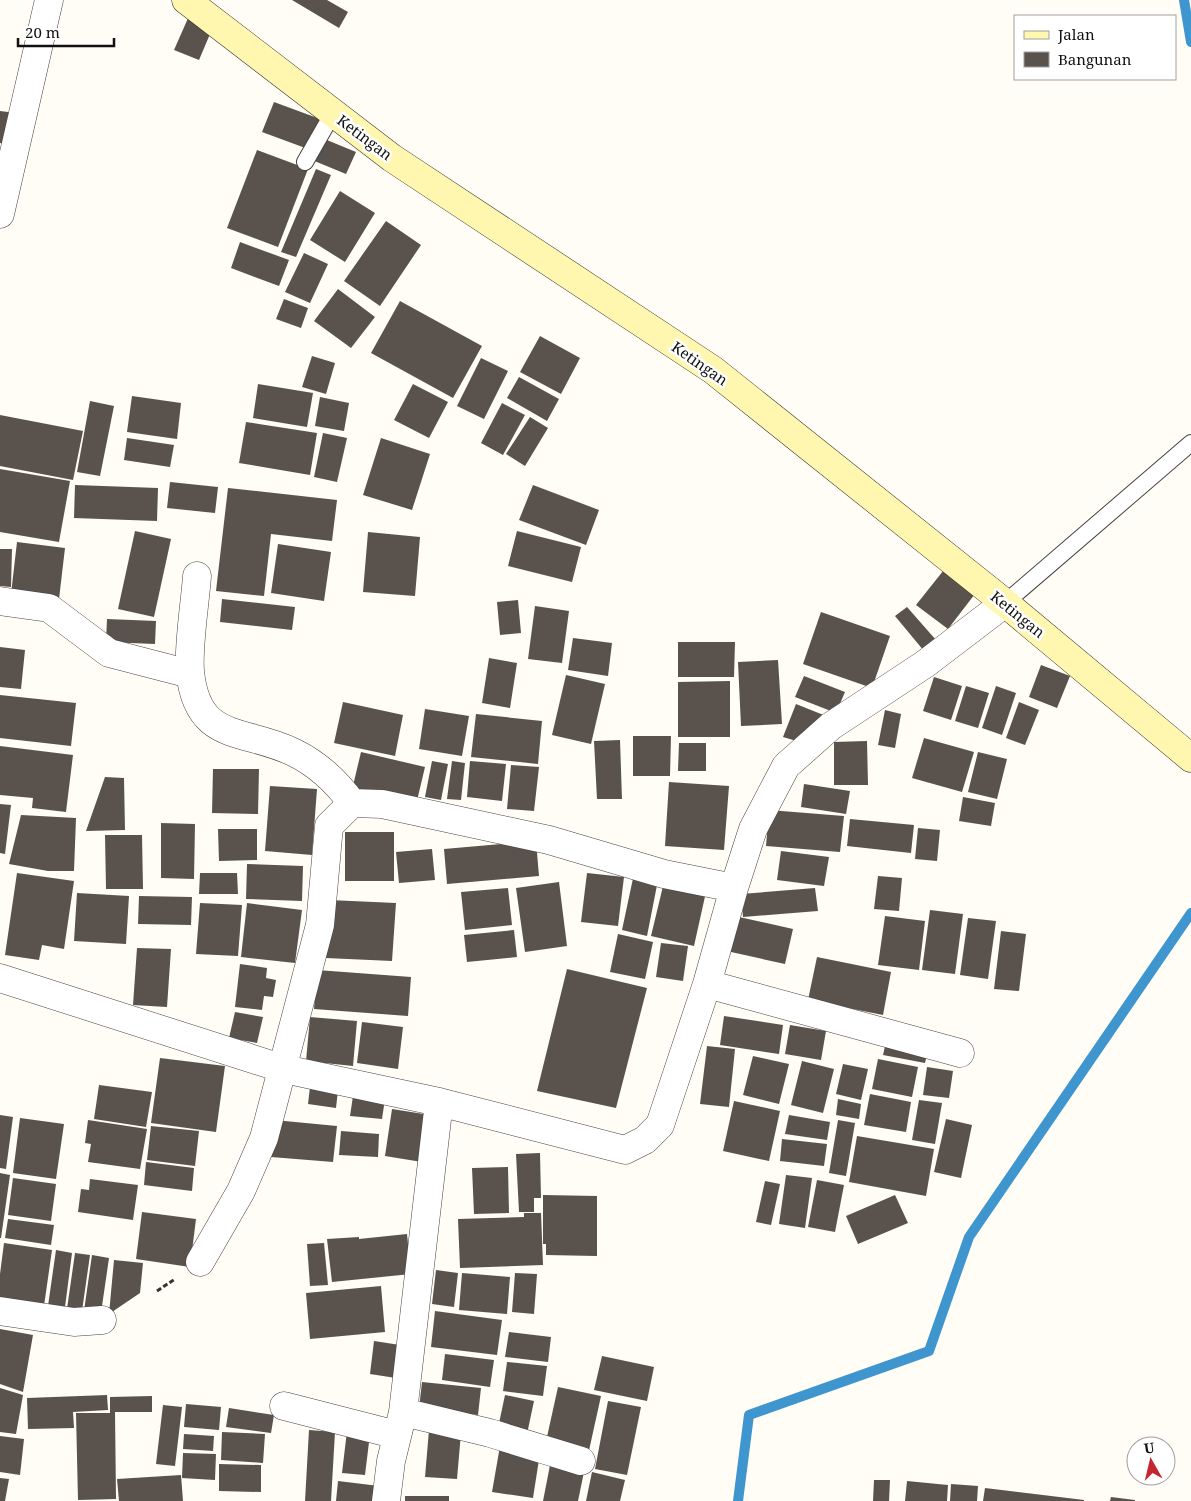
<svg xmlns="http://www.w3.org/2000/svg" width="1191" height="1501" viewBox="0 0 1191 1501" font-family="'Noto Serif',serif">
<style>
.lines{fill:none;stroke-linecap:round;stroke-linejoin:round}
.stream{stroke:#3f96cf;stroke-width:10}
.building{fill:#5a524d}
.lane-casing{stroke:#444;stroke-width:18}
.street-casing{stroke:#444;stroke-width:29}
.secondary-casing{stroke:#333;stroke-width:29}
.path{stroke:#333;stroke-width:3;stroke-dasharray:5 2.5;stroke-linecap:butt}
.lane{stroke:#fff;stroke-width:16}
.street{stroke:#fff;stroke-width:28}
.secondary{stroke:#fff6b0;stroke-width:28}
.labels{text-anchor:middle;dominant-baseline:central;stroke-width:5;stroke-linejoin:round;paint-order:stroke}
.street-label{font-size:15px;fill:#111;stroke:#fff}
</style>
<rect width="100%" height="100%" fill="#fffdf5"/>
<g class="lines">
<path class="stream" d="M1184,0l7,42
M738,1501l11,-86 180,-64 40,-114 222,-324"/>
</g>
<path class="building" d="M292,0h35l21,12 -9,16z
M189,16l24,11 -14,33 -25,-10z
M274,102l46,17 -12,30 -46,-17z
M0,111l16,2 -5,32 -11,-2z
M322,138l34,14 -10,22 -34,-14z
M257,150l51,19 -30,78 -51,-19z
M316,169l15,6 -35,82 -15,-5z
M340,191l35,22 -30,49 -35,-22z
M386,221l35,24 -41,61 -36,-25z
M240,242l49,18 -10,26 -48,-18z
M304,253l24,11 -18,39 -25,-11z
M338,289l37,28 -24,31 -37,-27z
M284,299l24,9 -7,20 -25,-9z
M400,301l82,45 -29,52 -82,-45z
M540,336l40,22 -19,36 -41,-22z
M312,356l23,7 -9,31 -24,-7z
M481,358l27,13 -24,48 -27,-13z
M519,377l40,22 -12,22 -40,-23z
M258,384l55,9 -6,34 -54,-9z
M413,384l35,18 -19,36 -35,-18z
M132,396l49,7 -4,36 -50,-7z
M320,397l29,6 -5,28 -29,-5z
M90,401l24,5 -14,70 -23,-4z
M502,403l23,12 -22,40 -22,-12z
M0,415l83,16 -10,49 -73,-14z
M530,417l18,11 -23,38 -19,-12z
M246,422l71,11 -7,42 -71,-12z
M323,433l24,5 -10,44 -23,-5z
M127,438l47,7 -4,22 -46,-7z
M381,438l49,16 -18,56 -49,-15z
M0,469l70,12 -11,61 -59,-10z
M170,482l48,5 -3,26 -48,-5z
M75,485l83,3 -1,33 -83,-3z
M533,485l66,25 -13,35 -67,-25z
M228,488l109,12 -5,41 -61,-7 -7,62 -48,-5z
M135,531l36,8 -17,78 -36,-8z
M517,531l64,16 -9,35 -64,-16z
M368,532l52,5 -5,59 -52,-4z
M17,542l48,6 -6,51 -48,-5z
M278,544l53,8 -7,49 -53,-8z
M0,549h12l-1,38 -11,-1z
M947,566l31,24 -30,39 -32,-24z
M222,599l73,8 -3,23 -72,-8z
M518,600l3,33 -21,2 -3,-33z
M535,606l34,5 -7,52 -34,-4z
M907,607l29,33 -12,11 -29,-35z
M821,612l69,24 -18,52 -69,-24z
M107,619l49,2 -1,23 -49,-2z
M573,638l39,5 -4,33 -40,-6z
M678,642h57l-1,35h-56z
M0,647l25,3 -4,39 -21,-2z
M489,658l28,5 -7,45 -28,-5z
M778,660l4,64 -41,2 -3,-64z
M1041,665l29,11 -13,32 -28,-11z
M566,675l39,9 -14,60 -39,-9z
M804,676l41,16 -9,21 -41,-16z
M934,677l28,9 -11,34 -28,-9z
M730,681v56h-52v-55z
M966,686l23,7 -11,35 -23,-7z
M996,686l20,7 -14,42 -20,-7z
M0,695l76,8 -5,43 -71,-8z
M343,702l60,13 -8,41 -61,-13z
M1019,702l20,8 -14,35 -19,-7z
M796,704l35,14 -31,24 -17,-5z
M425,709l44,7 -7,40 -43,-7z
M885,710l16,4 -6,34 -17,-3z
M476,714l66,7 -4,43 -67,-7z
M633,736h38l-1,40h-37z
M924,738l50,14 -12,40 -50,-14z
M620,740l2,59h-25l-3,-58z
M867,741l1,44h-34v-43z
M679,743h27v28h-28z
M0,746l73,9 -7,57 -34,-4 1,-10 -33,-3z
M361,752l64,15 -9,38 -64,-15z
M978,752l29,7 -10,40 -29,-7z
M432,761l16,3 -7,36 -16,-3z
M452,761l13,2 -4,37 -14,-1z
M470,761l36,3 -4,37 -35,-4z
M511,765l28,2 -5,44 -27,-2z
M213,769h46l-1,45 -46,-1z
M105,777l19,1 1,52 -39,1z
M669,782l60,4 -5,64 -59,-4z
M804,784l46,7 -4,23 -45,-7z
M270,786l47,3 -5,66 -47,-4z
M963,797l32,6 -4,23 -32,-5z
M0,804l11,1 -6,49 -5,-1z
M769,810l75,6 -4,36 -74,-6z
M21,815l55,3 -2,53h-26l-39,-7z
M850,819l64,6 -3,28 -64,-7z
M161,823l34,1 -1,55 -33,-1z
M918,828l22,2 -3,31 -22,-2z
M218,829h39v31l-38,1z
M345,832h49v49h-49z
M105,835h37l1,54h-37z
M536,841l3,35 -92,8 -3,-35z
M432,849l3,31 -36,3 -3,-31z
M781,851l48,6 -5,29 -47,-6z
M247,864l56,2 -1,35 -56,-2z
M635,869l24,6 -12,61 -25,-6z
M17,873l57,8 -10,68 -22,-4 -3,15 -34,-5z
M200,873h37l1,21h-39z
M587,873l37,4 -6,49 -37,-4z
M878,876l24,2 -3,33 -25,-2z
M559,882l8,64 -42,6 -9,-64z
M664,882l42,10 -12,54 -43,-10z
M508,888l4,37 -47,5 -4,-38z
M815,888l3,23 -75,6 -2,-23z
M77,893l52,3 -3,48 -52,-3z
M139,896l53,1 -1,28 -53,-1z
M329,900l67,3 -4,58 -66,-3z
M200,903l42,2 -4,51 -42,-2z
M247,903l55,7 -7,53 -54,-6z
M930,910l33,4 -8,60 -33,-4z
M730,915l63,14 -8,35 -63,-14z
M885,916l40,5 -6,49 -41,-5z
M968,918l28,3 -8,58 -28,-4z
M514,930l3,27 -50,5 -3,-27z
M1001,931l25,3 -7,57 -25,-2z
M618,934l35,8 -8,37 -35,-7z
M661,943l27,3 -5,35 -27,-4z
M137,948l34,1 -4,58 -34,-2z
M817,957l74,15 -8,43 -75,-15z
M240,964l27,4 -1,10 10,2 -3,17 -9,-1 -2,14 -27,-3z
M567,969l80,19 -31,120 -79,-17z
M317,970l94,7 -3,39 -94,-7z
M235,1012l28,5 -6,26 -28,-5z
M724,1016l59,9 -4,29 -59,-9z
M310,1017l47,4 -4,45 -47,-5z
M362,1022l41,5 -5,42 -41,-6z
M790,1025l36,6 -5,29 -36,-6z
M886,1042l42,8 -3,13 -42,-8z
M707,1046l28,3 -6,58 -29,-3z
M753,1056l36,8 -10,40 -36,-9z
M160,1058l65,8 -9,66 -65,-9z
M878,1059l40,8 -6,30 -40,-8z
M802,1061l32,8 -11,44 -32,-8z
M843,1064l25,5 -7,31 -25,-6z
M927,1067l26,4 -4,27 -26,-3z
M99,1085l53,7 -6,35 -52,-8z
M310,1087l28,3 -2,18 -28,-4z
M870,1094l41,8 -5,30 -42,-7z
M353,1096l32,3 -3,20 -32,-3z
M838,1099l23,5 -2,15 -23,-4z
M919,1100l23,3 -7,41 -23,-4z
M734,1101l46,10 -11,50 -46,-10z
M392,1109l38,6 -8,47 -37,-6z
M0,1115l13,2 -7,52 -6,-1z
M789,1115l41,7 -3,18 -42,-6z
M20,1118l44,6 -8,55 -43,-6z
M946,1119l26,6 -11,53 -27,-6z
M88,1120l59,9 -7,40 -52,-7 3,-18 -6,-1z
M274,1120l63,6 -4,36 -62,-5z
M838,1120l17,3 -9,53 -17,-3z
M151,1126l48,5 -4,35 -48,-6z
M341,1131l38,3 -1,23 -39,-2z
M857,1136l77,13 -8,47 -77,-14z
M782,1139l45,5 -3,22 -44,-5z
M540,1153l1,45h-7v14h-15l-3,-58z
M146,1162l48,6 -2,23 -48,-6z
M508,1167l1,46 -35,1 -2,-46z
M0,1173l10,2 -9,63h-1z
M786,1175l26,3 -7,50 -26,-4z
M13,1178l43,6 -5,37 -43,-6z
M90,1179l48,6 -5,35 -55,-8 3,-23 8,1z
M817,1180l27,5 -9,47 -27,-5z
M765,1181l15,3 -9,41 -15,-3z
M543,1195l54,1v60l-51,-1v-11h-3z
M895,1195l13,28 -50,21 -12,-28z
M142,1212l54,7 -6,48 -54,-8z
M524,1213h17l2,52 -83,3 -2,-49 66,-2z
M8,1219l46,6 -3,20 -46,-7z
M407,1234l4,40 -79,8 -5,-43 32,-2v2z
M4,1243l48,7 -8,56 -44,-6v-26z
M324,1243l4,42 -18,1 -3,-42z
M56,1250l16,3 -7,54 -17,-1z
M75,1253l15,2 -8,56 -15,-2z
M92,1255l17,3 -8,55 -17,-2z
M114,1260l29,3 -3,30 -31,21z
M436,1270l22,3 -4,34 -22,-3z
M462,1273l48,4 -3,37 -48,-4z
M515,1273l22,1 -3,40 -22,-2z
M381,1286l4,46 -75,7 -4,-46z
M435,1311l67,9 -5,35 -66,-8z
M0,1329l33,6 -10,57 -23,-8z
M509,1332l42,5 -3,25 -43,-5z
M374,1341l26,4 -4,33 -26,-4z
M445,1354l49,6 -4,27 -48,-7z
M602,1356l52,11 -7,34 -53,-11z
M507,1362l40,4 -4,30 -40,-5z
M422,1382l59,6 -3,27 -59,-6z
M558,1387l43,9 -13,59 -43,-9z
M0,1388l23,7 -7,39 -16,-2z
M107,1395l1,15 -35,2 1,16 -46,1 -1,-31z
M505,1395l29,6 -7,33 -29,-6z
M152,1396v16h-37l1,87 -38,1 -2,-87h34v-16z
M608,1401l33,6 -14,68 -32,-6z
M186,1404l35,3 -2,23 -35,-3z
M163,1405l19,2 -7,59 -19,-2z
M229,1408l45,7 -3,18 -45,-6z
M309,1430l26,2 -4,69h-26z
M429,1430l32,3 -4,46 -32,-2z
M347,1431l23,3 -5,41 -23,-2z
M222,1432l43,2 -2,29 -42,-3z
M184,1434l30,2 -1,15 -30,-2z
M0,1436l24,3 -4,36 -20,-3z
M500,1446l40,7 -7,45 -41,-6z
M183,1453l33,1 -1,26 -33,-2z
M551,1460l34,7 -7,34h-35z
M219,1464l42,1v27l-42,-1z
M592,1472l33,8 -5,21h-34z
M181,1475l2,26h-64l-2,-22z
M0,1478l9,1 -4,22h-5z
M874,1480h16l-1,21h-16z
M338,1481l41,5 -2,15h-41z
M907,1481l41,4 -1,16h-42z
M951,1484l27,2 -1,15h-27z
M985,1488l99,12v1h-101z
M405,1496h44v5h-44z
M1111,1497l24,3v1h-25z"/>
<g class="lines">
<g class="lane-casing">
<path id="lane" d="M305,162l28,-49
M1005,603l186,-160"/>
</g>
<g class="street-casing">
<path id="street" d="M0,214l49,-214
M197,576c-2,28 -9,69 -7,95 7,72 53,57 103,81 25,12 43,29 59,51
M0,601l49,7 60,45 81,21
M734,888l19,-59 33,-63 45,-40 94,-62 80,-61
M0,978l284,91 155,33 186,48 20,-10 15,-15 47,-141 27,-96 -70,-14 -115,-34 -167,-36 -30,-1 -23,23 -9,99 -56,213 -23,53 -41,71
M707,984l253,69
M0,1311l74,11 28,-2
M284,1406l113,29
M403,1412l87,21 91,28
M386,1501l5,-40 12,-49 36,-310"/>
</g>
<g class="secondary-casing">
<path id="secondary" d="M186,0l206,158 321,212 292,233 186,155"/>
</g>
<path class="path" d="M157,1291l18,-12"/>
<use href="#lane" class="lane"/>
<use href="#street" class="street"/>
<use href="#secondary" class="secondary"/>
</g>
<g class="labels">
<g class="street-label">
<text transform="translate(365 137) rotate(37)">Ketingan</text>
<text transform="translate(700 363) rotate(35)">Ketingan</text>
<text transform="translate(1018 614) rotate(39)">Ketingan</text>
</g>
</g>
<rect x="1014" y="15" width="162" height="65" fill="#ffffff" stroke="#a0a0a0"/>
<rect x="1024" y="31" width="25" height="8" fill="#fff6b0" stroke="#a0a0a0"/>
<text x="1058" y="40" font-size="15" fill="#111111">Jalan</text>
<rect x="1024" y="52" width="25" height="15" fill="#5a524d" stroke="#a0a0a0"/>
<text x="1058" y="65" font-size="15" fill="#111111">Bangunan</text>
<g transform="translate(1151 1461) rotate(352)"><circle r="24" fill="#ffffff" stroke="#a0a0a0"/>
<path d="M0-4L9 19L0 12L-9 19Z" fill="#c4262e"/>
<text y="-8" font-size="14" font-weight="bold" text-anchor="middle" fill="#111111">U</text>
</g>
<path d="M18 38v8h96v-8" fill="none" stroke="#111111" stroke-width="2.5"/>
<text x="25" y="38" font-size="15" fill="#111111" stroke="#ffffff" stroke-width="4" paint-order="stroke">20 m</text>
</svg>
